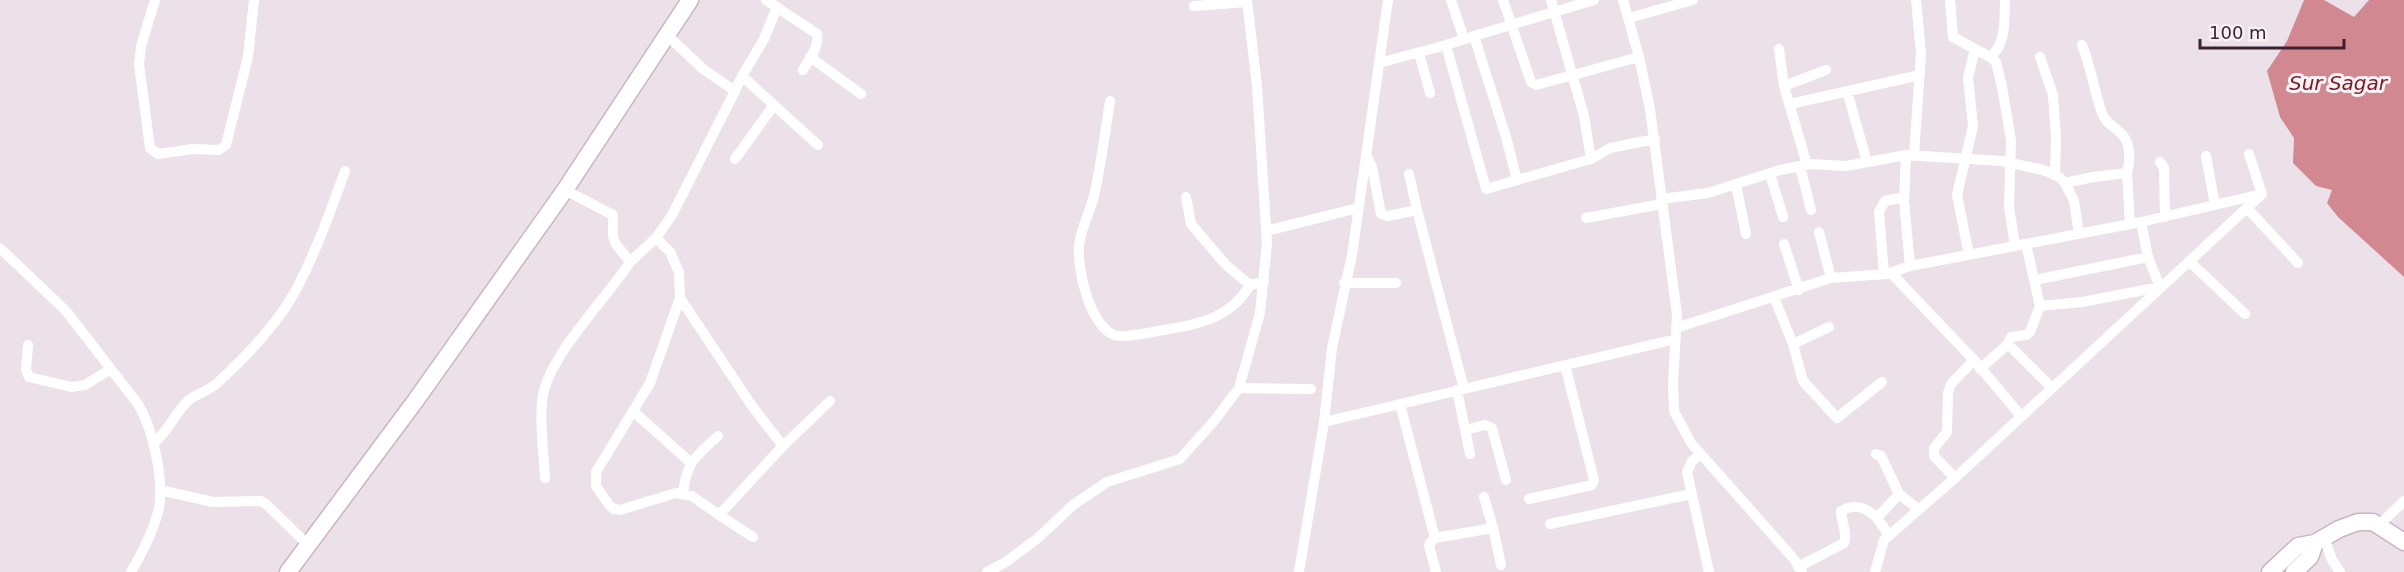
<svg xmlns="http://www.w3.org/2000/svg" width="2404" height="572" viewBox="0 0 2404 572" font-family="'DejaVu Sans',sans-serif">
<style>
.water{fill:#d28890}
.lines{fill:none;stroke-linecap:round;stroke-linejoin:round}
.secondary-casing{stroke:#ccb4c3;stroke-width:19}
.street{stroke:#fff;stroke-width:10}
.secondary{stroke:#fff;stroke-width:16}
.labels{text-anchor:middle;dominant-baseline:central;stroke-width:6;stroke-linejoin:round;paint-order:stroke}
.water-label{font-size:20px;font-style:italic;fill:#7a1a24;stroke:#f8f2f7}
</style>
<rect width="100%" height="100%" fill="#ece1e9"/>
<path class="water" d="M2304,0h20l30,17 15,-17h35v277l-66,-60 -11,-14 5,-13 -16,-4 -23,-23 1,-25 -14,-21 -13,-46 20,-30z"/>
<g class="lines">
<g class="secondary-casing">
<path id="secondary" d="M288,572l128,-172 149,-210 125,-190
M2270,572l28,-26 17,-3 24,-14 19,-7h15l31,20
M2294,572l16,-15 5,-14"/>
</g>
<path class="street" d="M155,0l-14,46 -2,18 11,84 8,6 35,-5 26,1 7,-5 22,-88 6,-57
M766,0l51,34c3,12 -8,25 -14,36
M1451,0l13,39
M1503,0l28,82 5,3 103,-28
M1551,0l33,116 7,43 19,-11 45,-9
M1623,0l16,57 11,52 27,206 -4,68 1,28 17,32 103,116 8,13
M1950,0l3,37 22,12 -7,29 5,48 -16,69 12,60
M1194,6l53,-4
M1629,18l64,-18
M1474,36l120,-36
M1446,45l28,-9 32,101 11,43
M2082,45c9,22 12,46 20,68 4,12 15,14 22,24 7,9 6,26 3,36
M1779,49l5,37
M1975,49l15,8 6,5 6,25 9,53 -2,67 6,39
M1419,53l11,40
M810,57l51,37
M1990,57c17,-13 14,-38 15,-57
M2040,57l13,38 3,42 -1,38
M1379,63l67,-18 40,144 105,-30
M742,76l22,-37 13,-32
M735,91l7,-15 76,69
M1847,91l20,71
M1110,101c-5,32 -9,64 -16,95 -4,16 -13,32 -15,49 -2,24 10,79 35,90 11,4 42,-4 55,-6 33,-5 63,-13 81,-44l14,-3
M1790,104l130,-29
M1366,154l6,13 9,47 7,2 29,-6 47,179 212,-50
M2249,154l13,40
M1906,155l-2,46 6,65
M1914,155l7,-102 -5,-53
M2206,156l9,49
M735,159l39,-54
M2160,162l4,6 1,49
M1807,165l-23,-79 42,-16
M1800,166l11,44
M1409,174l8,36
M1770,174l13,43
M2065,183l28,-6 34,-4 3,51
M1736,185l10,49
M1186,197l5,27 35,41 24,20
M1661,199l47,-6 72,-23 31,-6 35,2 60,-11 96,6 41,9 16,7 6,6 9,18 5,33
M2248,209l50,54
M1586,218l76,-14
M1266,231l92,-23
M1819,232l12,46
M656,238l16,-23 63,-124 -32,-22 -36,-34
M1784,244l15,46
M2026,244l14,62 42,-4 78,-15 -12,-30 -7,-35
M0,248l66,63 72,93c15,25 26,75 21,104 -5,22 -17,45 -28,64
M2189,261l56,53
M630,262l26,-24 14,14 9,20 1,26 -30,85 -54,89v14l13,19 5,4 6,1 56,-17 16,3 27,19 64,-69 47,-45
M1891,273l83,87 47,56
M1884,274l-5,-62 6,-11 19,-4
M2035,280l113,-23
M1344,283h52
M1774,297l19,47 10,37 34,37 45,-36
M680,298l72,108 31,40
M1676,328l155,-50 56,-4 23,-8 231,-44 121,-28 -307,284 -71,62 -9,32
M1793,344l36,-17
M2008,344l3,-7 15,-2 4,-3 10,-26
M28,345l-2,25 3,7 42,10 14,-2 26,-16
M1980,369l28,-25 43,43
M1239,388l72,1
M1457,390l13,64
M1400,404l35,134 58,-10 -9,-31
M634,412l56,50
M1324,422l140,-33
M1465,430l20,-5 7,3 14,52
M154,443c15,-12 21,-31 35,-43 8,-6 19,-9 27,-16 31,-28 63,-61 82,-98 19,-37 33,-76 47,-115
M1700,454l-8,7 -5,11 22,100
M1876,454l5,2 18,38
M545,478c-1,-23 -7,-67 -1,-88 12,-42 61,-90 86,-128l-15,-19 -2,-7v-21l-48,-25
M1955,478l-21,-22v-8l13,-16 1,-39 3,-9 23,-24
M160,490l53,12 48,-1 5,3 42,41
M683,493c4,-32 12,-36 35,-57
M1529,499l63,-14 2,-5 -29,-115
M719,515l34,22
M1550,524l141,-30
M2379,525l25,-24
M1493,528l8,37
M1889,535l-12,-17 22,-24 18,14
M2324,537l8,23 8,12
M1435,538l-5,5 -1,3 7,26
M1798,567l46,-24c4,-10 -3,-21 -3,-32 14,-8 25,-4 36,7
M987,572l19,-10 32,-24 35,-33 34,-23 73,-23 34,-38 25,-33 21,-75 7,-70 -10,-157 -10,-86
M1299,572l25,-150 8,-74 20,-93 36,-255"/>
<use href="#secondary" class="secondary"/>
</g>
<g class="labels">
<g class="water-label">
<text x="2338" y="83">Sur Sagar</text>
</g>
</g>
<path d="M2200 39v9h144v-9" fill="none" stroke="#3d2130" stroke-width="3"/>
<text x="2209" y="39" font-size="18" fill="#3d2130" stroke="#f8f2f7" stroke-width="4.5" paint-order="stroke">100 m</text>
</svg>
